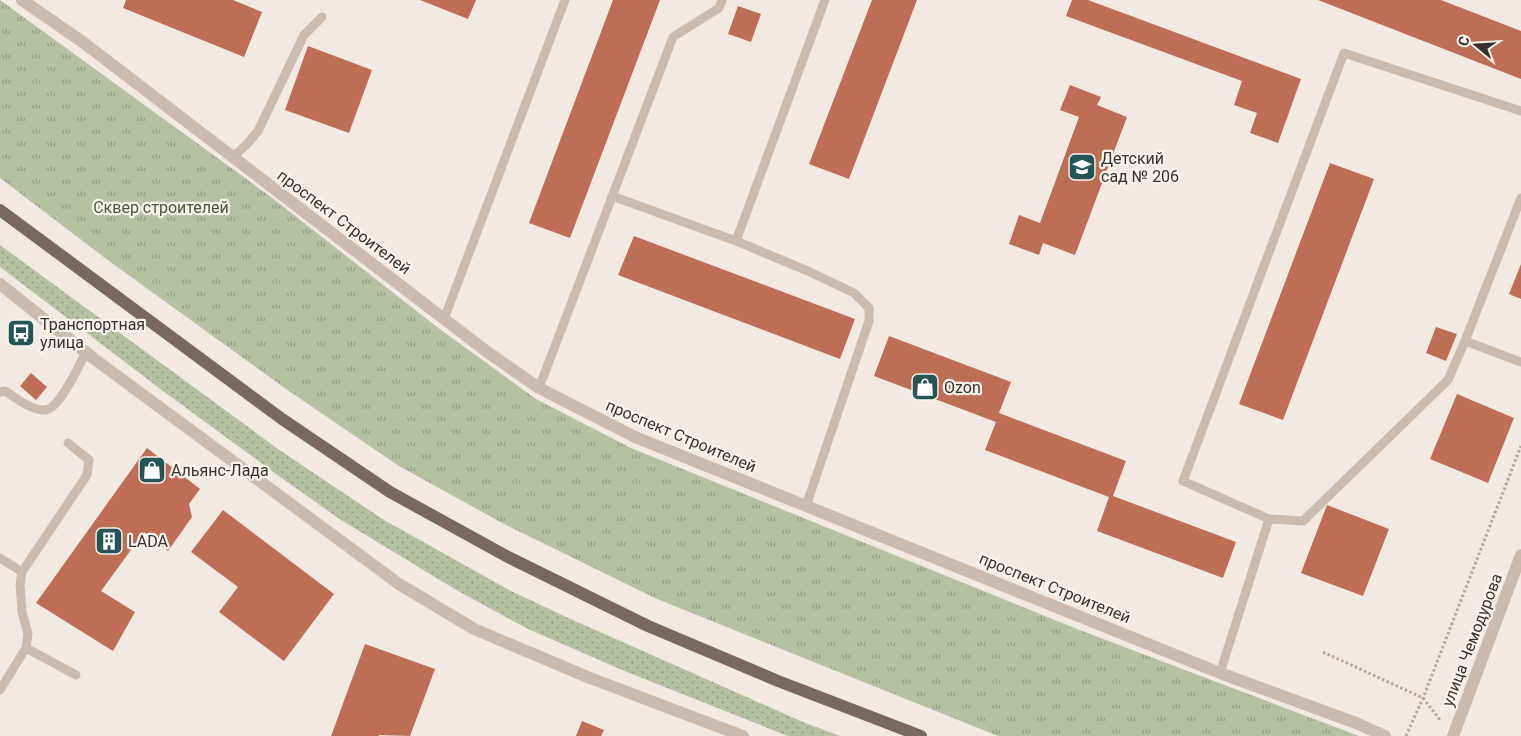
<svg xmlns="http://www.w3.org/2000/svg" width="1521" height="736" viewBox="0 0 1521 736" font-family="Roboto,sans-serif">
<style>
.grass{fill:url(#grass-dots)}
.park{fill:url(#park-tufts)}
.building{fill:#be6e54}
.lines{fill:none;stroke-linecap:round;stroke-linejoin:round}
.path{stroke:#b6a598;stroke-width:3;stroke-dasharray:2.5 2.5;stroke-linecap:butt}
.service{stroke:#cabbae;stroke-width:9}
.minor{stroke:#cabbae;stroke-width:12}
.primary{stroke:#7a685e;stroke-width:12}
.labels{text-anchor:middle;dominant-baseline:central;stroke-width:4.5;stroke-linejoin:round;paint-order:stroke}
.poi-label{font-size:16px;fill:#39302c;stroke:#faf4ee;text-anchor:start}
.park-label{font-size:16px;fill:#485631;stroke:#faf4ee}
.street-label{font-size:16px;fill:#39302c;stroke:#faf4ee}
</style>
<defs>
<pattern id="grass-dots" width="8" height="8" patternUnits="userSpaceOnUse" patternTransform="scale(1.25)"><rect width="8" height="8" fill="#b6c1a2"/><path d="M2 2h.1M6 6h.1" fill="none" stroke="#959d84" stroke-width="1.8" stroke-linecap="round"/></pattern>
<pattern id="park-tufts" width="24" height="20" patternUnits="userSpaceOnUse" patternTransform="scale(1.25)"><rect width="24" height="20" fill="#b6c1a2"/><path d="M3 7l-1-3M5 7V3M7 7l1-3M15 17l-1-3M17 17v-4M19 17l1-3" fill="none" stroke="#959d84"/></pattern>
</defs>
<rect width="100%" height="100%" fill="#f2eae2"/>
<path class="grass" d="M0,245l278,204 106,71 127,71 53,25 239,106 37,14h-52l-166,-66 -94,-41 -70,-38 -117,-71 -65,-46 -113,-83 -163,-124z"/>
<path class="park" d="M0,0l271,197 166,130 99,72 95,49 446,181 282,107h-361l-341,-137 -153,-75 -105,-58 -113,-77 -177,-128 -109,-83z"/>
<path class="building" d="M126,0h107l29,12 -18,45 -121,-49z
M420,0h56l-8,19z
M613,0h47l-90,238 -41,-15z
M872,0h45l-68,179 -40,-15z
M1072,0h16l213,79 -23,64 -28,-10 7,-20 -23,-8 8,-24 -176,-65z
M1318,0h123l80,31v48z
M738,6l23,8 -10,28 -23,-8z
M308,46l64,24 -23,63 -64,-23z
M1070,85l31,12 -4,8 30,12 -52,138 -32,-12 -4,12 -30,-11 10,-29 21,8 39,-106 -19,-7z
M1330,163l44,16 -91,241 -44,-16z
M634,236l221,83 -15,40 -222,-84z
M1521,264v35l-12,-5z
M1436,327l21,7 -11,27 -20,-8z
M889,336l122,46 -12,31 127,48 -13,35 123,46 -13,36 -126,-47 12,-34 -124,-47 11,-28 -122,-46z
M31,373l16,14 -11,13 -16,-14z
M1457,394l57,24 -26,65 -58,-24z
M147,448l53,41 -11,15 3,13 -24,34 -24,-19 -43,59 34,21 -22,39 -77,-48z
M1327,505l62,24 -26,67 -62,-23z
M223,510l111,84 -50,67 -65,-49 19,-25 -47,-35z
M365,644l70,25 -25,67 -31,-1v1h-48z
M582,721l22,9 -3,6h-25z"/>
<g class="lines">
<path class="path" d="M1323,652l100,46 18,23
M1406,736l17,-38 98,-252"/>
<path class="service" d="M1521,111l-177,-58 -161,428 86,38 34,2 145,-141 17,-39 56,-143
M233,157l14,-13 11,-13 46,-96 18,-18
M612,196l124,45 72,30 46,22 15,15v13l-63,185
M736,241l89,-241
M444,319l121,-319
M1465,341l56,21
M539,388l134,-351 46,-29 3,-8
M0,392l5,-1c11,7 24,18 38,19 16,2 36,-45 43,-58
M0,558l22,14
M26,648l50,27
M1220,673l49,-154
M0,690l26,-42 2,-14 -6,-22 -2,-27 2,-13 65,-97 2,-15 -21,-17"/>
<path class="minor" d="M22,0l62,43 402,308 53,37 96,49 585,236 136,50 29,13
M0,284l93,74 306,226 75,45 116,49 153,58
M1453,736l68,-181"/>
<path class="primary" d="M0,210l282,209 108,73 118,65 140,69 130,55 143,55"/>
</g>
<defs>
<g id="school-square" transform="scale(1.4375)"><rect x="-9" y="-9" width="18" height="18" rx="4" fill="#245558" stroke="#faf4ee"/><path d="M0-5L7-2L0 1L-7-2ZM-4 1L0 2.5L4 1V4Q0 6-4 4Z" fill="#fff"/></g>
<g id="bus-square" transform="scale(1.4375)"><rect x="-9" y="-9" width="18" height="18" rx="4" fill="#245558" stroke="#faf4ee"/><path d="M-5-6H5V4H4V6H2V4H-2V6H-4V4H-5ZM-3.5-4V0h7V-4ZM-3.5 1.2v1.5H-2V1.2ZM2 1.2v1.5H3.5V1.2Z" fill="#fff"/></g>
<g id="shop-square" transform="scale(1.4375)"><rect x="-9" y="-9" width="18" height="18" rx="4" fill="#245558" stroke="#faf4ee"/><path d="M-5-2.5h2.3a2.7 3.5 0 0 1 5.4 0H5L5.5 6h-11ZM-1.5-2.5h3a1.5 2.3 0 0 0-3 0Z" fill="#fff"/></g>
<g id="building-square" transform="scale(1.4375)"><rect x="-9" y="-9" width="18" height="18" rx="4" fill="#245558" stroke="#faf4ee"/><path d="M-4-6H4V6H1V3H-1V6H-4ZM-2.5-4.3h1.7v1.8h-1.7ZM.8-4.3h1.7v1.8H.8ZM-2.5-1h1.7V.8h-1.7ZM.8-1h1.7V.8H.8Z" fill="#fff"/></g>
</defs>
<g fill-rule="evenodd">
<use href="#school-square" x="1082" y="167"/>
<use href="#bus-square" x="21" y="333"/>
<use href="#shop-square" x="925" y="387"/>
<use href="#shop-square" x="152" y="470"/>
<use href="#building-square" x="109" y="541"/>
</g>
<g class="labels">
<g class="poi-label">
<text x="1101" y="158">Детский<tspan x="1101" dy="18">сад № 206</tspan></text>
<text x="40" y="324">Транспортная<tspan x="40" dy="18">улица</tspan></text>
<text x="944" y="387">Ozon</text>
<text x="171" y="470">Альянс-Лада</text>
<text x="128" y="541">LADA</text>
</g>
<g class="park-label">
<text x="161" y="207">Cквер cтроителей</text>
</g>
<g class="street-label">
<text transform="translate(344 222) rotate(37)">проспект Строителей</text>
<text transform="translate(681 436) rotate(23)">проспект Строителей</text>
<text transform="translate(1055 588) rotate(22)">проспект Строителей</text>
<text transform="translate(1472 640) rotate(-69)">улица Чемодурова</text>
</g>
</g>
<g transform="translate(1476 45) rotate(288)" stroke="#faf4ee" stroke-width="4" paint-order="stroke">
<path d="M0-4L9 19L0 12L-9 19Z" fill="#39302c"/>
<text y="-8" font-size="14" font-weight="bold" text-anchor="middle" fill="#39302c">С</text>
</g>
</svg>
